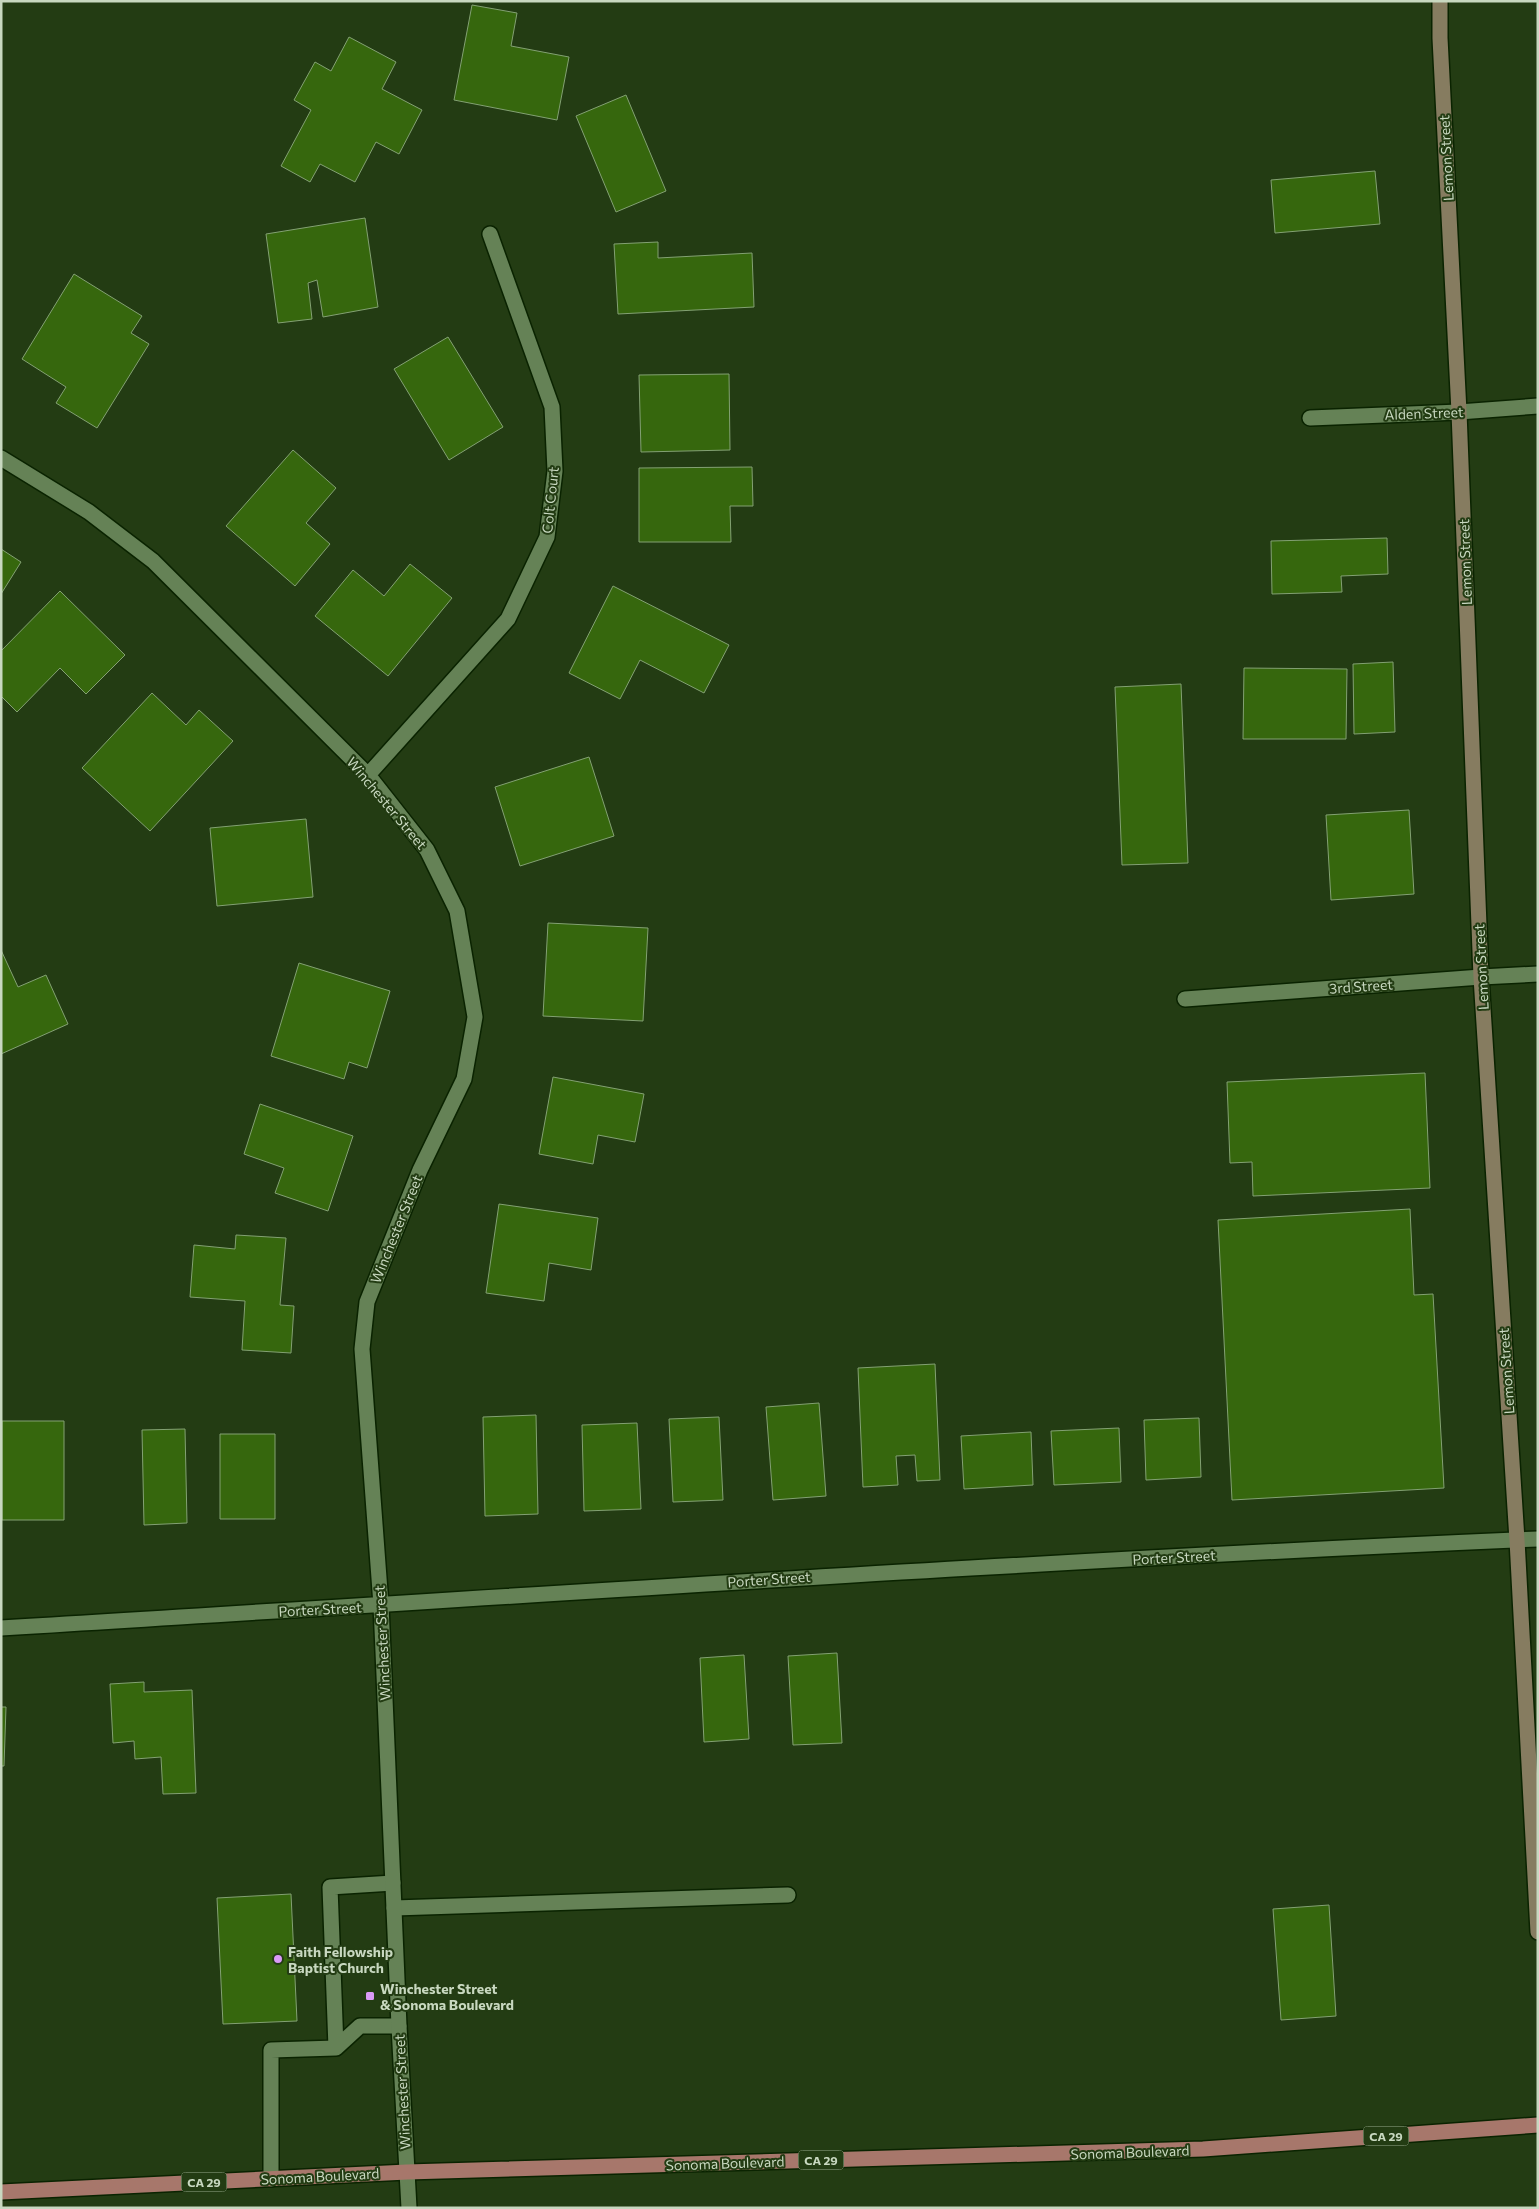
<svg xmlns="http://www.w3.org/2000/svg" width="1539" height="2209" viewBox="0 0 1539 2209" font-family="Commissioner,sans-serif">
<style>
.building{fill:#36670d;stroke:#83a173}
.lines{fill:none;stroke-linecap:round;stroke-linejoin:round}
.lane-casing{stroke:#0a2300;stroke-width:18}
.street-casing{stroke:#0a2300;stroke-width:18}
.secondary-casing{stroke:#0a2300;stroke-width:18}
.primary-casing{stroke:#0a2300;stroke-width:18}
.lane{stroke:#658256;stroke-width:15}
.street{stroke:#658256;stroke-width:15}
.secondary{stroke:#867c60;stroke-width:15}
.primary{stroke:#a7776b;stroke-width:15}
.poi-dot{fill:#da9af6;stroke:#233c13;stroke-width:2}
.labels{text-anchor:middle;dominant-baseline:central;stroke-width:4;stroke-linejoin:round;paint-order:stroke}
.shield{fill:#233c13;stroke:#96a98c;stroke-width:1}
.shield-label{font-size:12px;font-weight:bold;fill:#c8d8c0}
.street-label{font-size:14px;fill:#c8d8c0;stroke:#233c13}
.poi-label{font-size:14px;font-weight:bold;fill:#c8d8c0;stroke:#233c13;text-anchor:start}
</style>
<rect width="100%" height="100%" fill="#233c13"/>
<path class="building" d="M472,5l45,8 -6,33 58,11 -12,63 -103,-20z
M349,37l47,25 -14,27 40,21 -23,44 -23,-12 -21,40 -35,-18 -10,18 -29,-16 30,-56 -17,-10 21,-38 16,9z
M626,95l40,96 -50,21 -40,-96z
M1375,171l5,53 -105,9 -4,-53z
M365,218l13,89 -55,10 -6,-37 -9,3 4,36 -34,4 -12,-89z
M658,242v16l94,-5 2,54 -136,7 -4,-70z
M74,274l68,42 -11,17 18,11 -52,84 -41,-25 10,-16 -44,-28z
M448,337l55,90 -54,33 -55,-91z
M729,374l1,76 -89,2 -2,-77z
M293,450l43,38 -30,35 24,21 -35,42 -69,-60z
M752,467l1,39h-23l1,36h-92v-74z
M1387,538l1,36 -47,2 1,16 -70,2 -1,-53z
M1,549l20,13 -20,32z
M410,564l42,34 -64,78 -73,-60 38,-46 31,26z
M613,586l116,59 -25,48 -64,-33 -20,39 -51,-26z
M60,591l65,64 -39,39 -26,-26 -43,44 -16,-16v-45z
M1393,662l2,70 -41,2 -1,-70z
M1244,668l103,1 -1,70h-103z
M1181,684l7,179 -66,2 -7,-178z
M152,693l34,32 13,-15 34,31 -83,90 -68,-63z
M589,757l25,79 -94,30 -25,-79z
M1409,810l5,84 -83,6 -5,-85z
M306,819l7,78 -96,9 -7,-78z
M548,923l100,5 -5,93 -100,-5z
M1,950l17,37 28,-12 22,49 -67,30z
M299,963l91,28 -23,77 -18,-6 -5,17 -73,-23z
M1425,1073l5,115 -177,8 -1,-34 -22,1 -3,-81z
M553,1077l91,17 -9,48 -37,-7 -5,29 -54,-10z
M260,1104l93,32 -25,75 -53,-18 9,-25 -40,-14z
M499,1204l99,14 -7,52 -42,-7 -5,38 -58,-8z
M1410,1209l4,86 19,-1 11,194 -212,12 -14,-280z
M236,1235l50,3 -6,67 14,1 -3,47 -49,-3 3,-49 -55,-4 4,-52 41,4z
M935,1364l5,116 -23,1 -2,-26 -19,1 2,29 -35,2 -5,-119z
M819,1403l7,93 -53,4 -7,-93z
M536,1415l2,99 -53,2 -2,-99z
M719,1417l4,83 -50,2 -4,-83z
M1199,1418l2,59 -55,3 -2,-60z
M2,1421h62v99h-62z
M637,1423l4,86 -57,2 -2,-86z
M1119,1428l2,54 -67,3 -3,-54z
M185,1429l2,94 -43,2 -2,-95z
M1031,1432l2,53 -69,4 -3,-53z
M220,1434h55v85h-55z
M837,1653l5,90 -49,2 -5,-89z
M744,1655l5,84 -45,3 -4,-84z
M144,1682v10l48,-2 4,103 -33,1 -2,-37 -26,2 -1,-18 -21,2 -3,-59z
M1,1707h5l-2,59h-3z
M291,1894l6,127 -74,3 -6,-126z
M1329,1905l7,111 -55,4 -8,-111z"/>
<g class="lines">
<g class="lane-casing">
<path id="lane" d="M394,1908l394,-13
M336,2048l-6,-161 63,-4
M271,2179v-129l65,-2 24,-22h39"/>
</g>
<g class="street-casing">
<path id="street" d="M1310,418l149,-6 79,-6
M1,458l88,54 64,49 215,214 59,75 30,61 18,106 -11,62 -44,91 -53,132 -5,47 19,256 18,421 10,182
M368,775l140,-156 39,-82 8,-66 -3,-64 -62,-173
M1185,999l296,-22 57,-3
M1,1628c512,-31 1024,-67 1537,-89"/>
</g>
<g class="secondary-casing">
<path id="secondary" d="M1440,1v37l19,374 22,565 36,563 21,392"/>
</g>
<g class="primary-casing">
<path id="primary" d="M1,2192l406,-20 796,-23 335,-24"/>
</g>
<use href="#lane" class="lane"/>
<use href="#street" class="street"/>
<use href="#secondary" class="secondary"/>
<use href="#primary" class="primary"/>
</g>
<g class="poi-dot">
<circle cx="278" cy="1959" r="5"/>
<rect x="365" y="1991" width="10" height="10" rx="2.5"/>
</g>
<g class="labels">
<g class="shield">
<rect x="1363.5" y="2126.5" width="45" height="19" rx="4"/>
<rect x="798.5" y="2150.5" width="45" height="19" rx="4"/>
<rect x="181.5" y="2172.5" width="45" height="19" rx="4"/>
</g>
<g class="shield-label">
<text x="1386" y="2136">CA 29</text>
<text x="821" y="2160">CA 29</text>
<text x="204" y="2182">CA 29</text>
</g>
<g class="street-label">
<text transform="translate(1446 158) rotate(-93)">Lemon Street</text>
<text transform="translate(1424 413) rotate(-2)">Alden Street</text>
<text transform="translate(550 500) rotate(-84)">Colt Court</text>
<text transform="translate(1465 562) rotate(-92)">Lemon Street</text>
<text transform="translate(387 803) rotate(50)">Winchester Street</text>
<text transform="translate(1481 967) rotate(-93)">Lemon Street</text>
<text transform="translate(1361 986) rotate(-4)">3rd Street</text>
<text transform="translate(396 1229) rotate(-68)">Winchester Street</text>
<text transform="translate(1506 1371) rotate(-94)">Lemon Street</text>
<text transform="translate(1174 1557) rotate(-3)">Porter Street</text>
<text transform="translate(769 1579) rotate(-4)">Porter Street</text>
<text transform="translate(320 1609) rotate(-3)">Porter Street</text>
<text transform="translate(382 1643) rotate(-93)">Winchester Street</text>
<text transform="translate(402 2092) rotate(-93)">Winchester Street</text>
<text transform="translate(1130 2152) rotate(-2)">Sonoma Boulevard</text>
<text transform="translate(725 2163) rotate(-2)">Sonoma Boulevard</text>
<text transform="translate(320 2176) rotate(-3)">Sonoma Boulevard</text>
</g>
<g class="poi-label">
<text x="288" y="1951">Faith Fellowship<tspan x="288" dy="16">Baptist Church</tspan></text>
<text x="380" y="1988">Winchester Street<tspan x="380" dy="16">&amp; Sonoma Boulevard</tspan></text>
</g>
</g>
<rect width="1539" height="2209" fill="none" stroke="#c8d8c0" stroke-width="5"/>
</svg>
